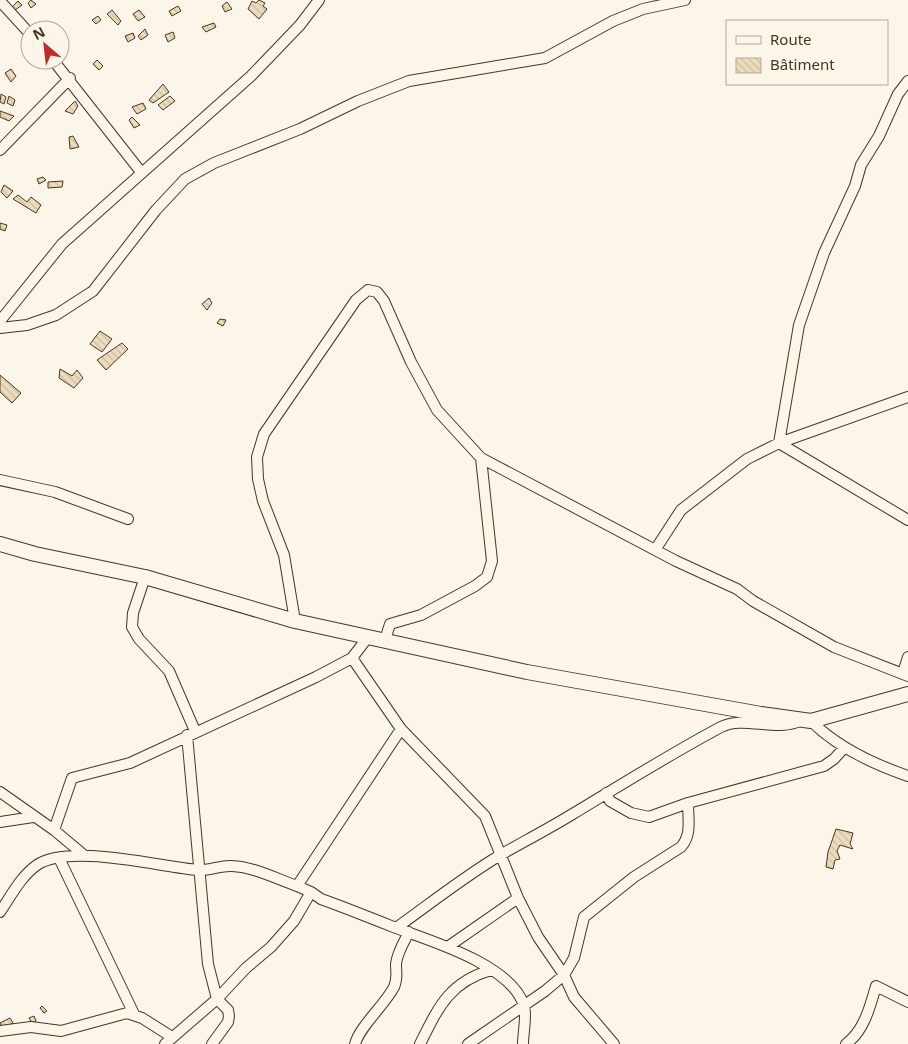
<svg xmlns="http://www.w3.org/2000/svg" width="908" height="1044" viewBox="0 0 908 1044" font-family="'Noto Sans',sans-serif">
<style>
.building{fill:url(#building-back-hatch);stroke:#4a3520}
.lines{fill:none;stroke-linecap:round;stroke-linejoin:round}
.street-casing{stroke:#4a3520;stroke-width:12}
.secondary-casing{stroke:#4a3520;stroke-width:16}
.street{stroke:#fbf6e9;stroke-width:10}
.secondary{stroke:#fbf6e9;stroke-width:14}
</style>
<defs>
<pattern id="building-back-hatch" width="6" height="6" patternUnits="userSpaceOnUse" patternTransform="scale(1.25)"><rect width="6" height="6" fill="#ecdcbc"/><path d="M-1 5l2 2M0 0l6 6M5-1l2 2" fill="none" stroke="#ccbda1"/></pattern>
</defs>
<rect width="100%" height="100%" fill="#fbf6e9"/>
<path class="building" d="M31,0l5,4 -5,4 -3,-5z
M259,0l6,3 -2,3 4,3 -8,10 -11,-10 4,-8 4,2z
M18,1l4,4 -7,5 -3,-3z
M227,2l5,7 -7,3 -3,-6z
M178,6l3,5 -9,5 -3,-5z
M112,10l9,11 -3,4 -11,-11z
M139,10l6,7 -7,4 -5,-7z
M98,16l3,4 -5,4 -4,-4z
M214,23l2,4 -10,5 -4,-5z
M145,29l3,6 -7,5 -3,-4z
M173,32l2,6 -7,4 -3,-7z
M133,33l2,5 -7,4 -3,-6z
M97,60l6,6 -4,4 -6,-6z
M11,69l5,7 -5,6 -6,-9z
M163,84l6,8 -16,11 -4,-3z
M1,94l5,3 -2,7 -4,-2z
M9,96l6,4 -2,6 -6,-3z
M170,96l5,5 -12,9 -5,-5z
M75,101l3,5 -5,8 -8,-3z
M143,103l3,6 -9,5 -5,-7z
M0,111l14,5 -5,5 -9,-4z
M132,117l8,8 -6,3 -5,-8z
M73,136l6,11 -9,2 -1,-12z
M43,177l3,3 -7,4 -2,-5z
M63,181l-1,6 -14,1v-6z
M4,185l9,6 -6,7 -6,-6z
M18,195l9,7 4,-5 10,8 -5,8 -23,-14z
M0,223l7,2 -2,6 -5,-2z
M209,298l3,5 -5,7 -5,-6z
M220,319l6,1 -3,6 -6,-3z
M100,331l12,8 -10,13 -12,-8z
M122,343l6,6 -22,21 -9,-10z
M60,369l12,7 5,-6 6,8 -9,10 -15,-10z
M0,375l21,18 -9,10 -12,-11z
M836,829l17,4 -3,11 3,5 -13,-4 -3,6 3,8 -5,1 -2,9 -7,-2 2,-15z
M42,1006l5,5 -3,2 -4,-5z
M34,1016l2,5 -4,2 -3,-5z
M10,1018l3,5 -10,6 -3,-6z"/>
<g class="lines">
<g class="street-casing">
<path id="street" d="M0,1l30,33
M53,60l88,112
M0,150l70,-72
M0,321l62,-77 189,-168 49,-51 19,-25
M0,328l27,-3 29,-10 37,-24 63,-81 29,-31 29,-16 86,-34 58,-28 51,-20 136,-23 68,-37 30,-12 42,-9
M779,443l20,-118 25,-72 31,-67 6,-21 18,-29 19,-42 10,-13
M779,443l129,77
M0,480l55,12 73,27
M655,550l26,-40 66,-51 32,-16 129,-46
M145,577l-12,36 -1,14 7,12 30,32 26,60
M295,621l-11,-66 -21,-54 -5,-22 -1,-22 7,-23 92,-134 12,-10 9,2 7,9 27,61 26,48 44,48 195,103 61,28 16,12 81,46 74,29
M385,640l5,-16 31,-9 54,-29 12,-9 5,-16 -11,-103
M903,673l5,-16
M811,721c27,27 62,43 97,55
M401,729l84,87 33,82 20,39 26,38 10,22 40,47
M187,735l21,229 9,35 11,11 1,6 -1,6 -16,22
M0,792l54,38 31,26
M606,793l4,8 21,12 18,4 39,-14 136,-37 10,-7 10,-11
M0,822l33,-5
M54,830l18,-52 58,-15 186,-86 36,-19
M59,858l75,156
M311,892l10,7c25,9 50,19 75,29 35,13 116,37 128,78 3,10 -1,27 -1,38
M0,912c11,-16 21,-36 37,-47 33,-22 123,2 161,5 12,1 23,-5 34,-4 22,1 45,13 65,20
M396,928c35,-25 69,-52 106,-74 23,-13 46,-25 69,-39 50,-30 99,-61 150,-88 23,-12 56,6 81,-7
M449,946l69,-48
M0,1031l31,-4 30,4 66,-18 15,5 30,19
M165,1044l52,-45 29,-31 25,-21 23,-26 17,-29 -14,-6 104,-157 -49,-71 16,-21
M355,1044c5,-18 29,-38 39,-57 4,-9 2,-14 2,-23 1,-11 8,-22 13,-32
M420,1044c18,-36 29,-62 71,-74
M468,1044l77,-53 19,-16 10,-17 10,-41 50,-40 47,-30c11,-12 7,-28 7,-44
M846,1044c18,-13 24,-37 30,-58l32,16"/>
</g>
<g class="secondary-casing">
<path id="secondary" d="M0,544l35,10 110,23 150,44 232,51 234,42 50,7 97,-27"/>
</g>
<use href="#street" class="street"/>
<use href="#secondary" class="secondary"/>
</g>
<rect x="726" y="20" width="162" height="65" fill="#fbf6e9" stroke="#b4a999"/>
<rect x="736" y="36" width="25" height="8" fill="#fbf6e9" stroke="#b4a999"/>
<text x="770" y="45" font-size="15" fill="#4a3520">Route</text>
<rect x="736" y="58" width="25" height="15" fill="url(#building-back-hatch)" stroke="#b4a999"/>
<text x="770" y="70" font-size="15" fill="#4a3520">Bâtiment</text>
<g transform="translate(45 45) rotate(332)"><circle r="24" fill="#fbf6e9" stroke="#b4a999"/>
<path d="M0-4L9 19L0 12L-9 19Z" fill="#c62828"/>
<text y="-8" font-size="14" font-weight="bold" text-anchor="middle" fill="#4a3520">N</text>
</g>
</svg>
